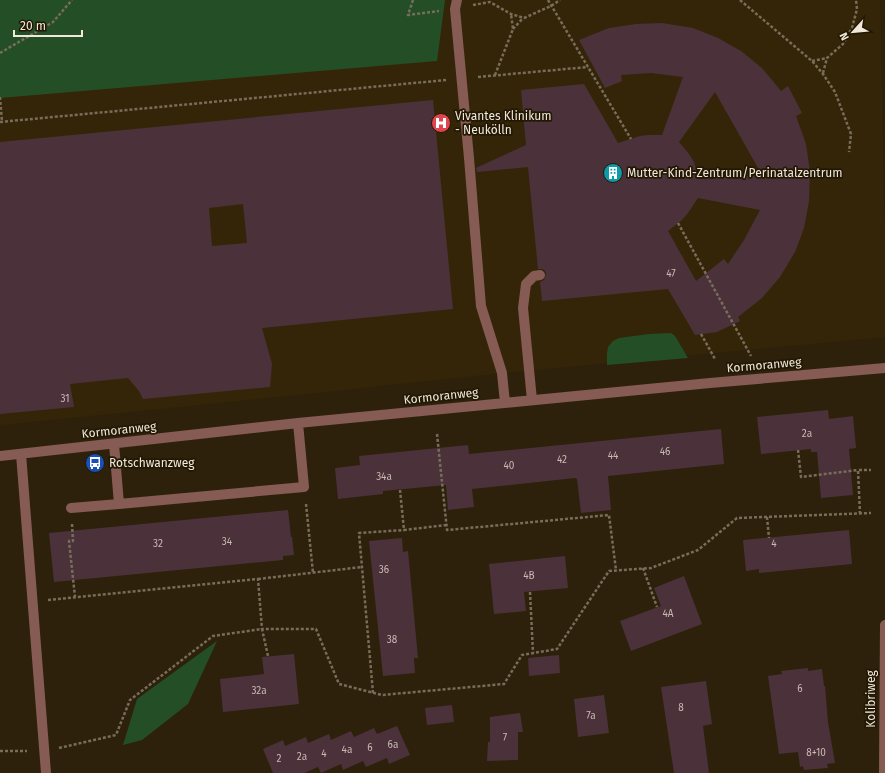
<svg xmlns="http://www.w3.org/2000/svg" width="885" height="773" viewBox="0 0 885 773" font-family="'Fira Sans',sans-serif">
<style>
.built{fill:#352508}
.green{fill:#244f26}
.building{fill:#4b313a;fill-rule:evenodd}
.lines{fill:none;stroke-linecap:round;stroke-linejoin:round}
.path{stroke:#776d5a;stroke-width:2.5;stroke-dasharray:3 2;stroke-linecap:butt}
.minor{stroke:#855b53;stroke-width:10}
.labels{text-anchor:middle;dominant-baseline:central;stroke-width:3.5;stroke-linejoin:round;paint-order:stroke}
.number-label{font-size:10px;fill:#c7bab3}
.poi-label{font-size:12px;fill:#f0e8db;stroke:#231803;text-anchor:start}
.street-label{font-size:12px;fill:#f0e8db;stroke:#231803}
</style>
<rect width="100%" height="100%" fill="#2d210b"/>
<path class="built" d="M0,0h880l5,246v91l-383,36 -205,22 -297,30z"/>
<path class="green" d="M0,0h445l-8,61 -437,37z
M671,333l4,3 13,22 -81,7v-11l1,-7 5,-6 6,-3 30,-4z
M217,641l-29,63 -46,36 -19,5 14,-46z"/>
<path class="building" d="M662,23l31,5 25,10 23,13 21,17 19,23 7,-5 14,27 -6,3 10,28 4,28 -1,29 -5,27 -9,24 -15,25 -18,21 -24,19 2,4 -23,11 -22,3 -27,-46 -126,12 -2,-19 4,-2 2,-6 -1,-3 -2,-2h-5l-10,-102 -51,5 -1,-4 50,-23 -5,-55 63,-6 34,59 22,-7 8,-1h14l21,-58 -32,-4 -30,2 1,6 -17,7 -26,-48 30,-12 27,-4zM715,92l47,83 -63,4 -5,-17 -5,-8 -10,-12zM698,198l62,12 -16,30 -16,24 -4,-5 -28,22 -28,-50 14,-11 6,-7z
M433,100l20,209 -191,19 10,36 -2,23 -127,12 -4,-8 -11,-13 -58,6 4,23 -74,7v-272zM243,204l4,39 -35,3 -3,-38z
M828,410l1,9 24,-3 3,32 -7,1 4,46 -32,3 -4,-46h-6v-3l-50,5 -4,-37z
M721,429l3,35 -116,12 3,34 -30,3 -4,-34 -2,-1 -103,11 2,18 -26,3 -2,-25 -63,6v3l-45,5 -3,-31 25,-3 -1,-9 109,-11 1,9z
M288,510l3,27h1l2,18 -11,1v4l-229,22 -5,-49z
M849,530l3,34 -93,9v-4l-13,2 -3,-31z
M402,538l1,14 5,-1 10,107h-4l1,15 -32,3 -14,-135z
M565,556l3,32 -44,4 2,19 -32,3 -5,-50z
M684,576l18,48 -71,27 -11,-30 41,-15 -7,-18z
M294,654l5,50 -76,8 -3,-33 44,-5 -2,-17z
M559,655l1,18 -31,3 -1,-18z
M808,668v3l14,-2 2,17h1l3,36 7,41 -8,1 1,4 -24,2 -1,-4 -3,1 -2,-15 -19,2 -11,-78 14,-2 -1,-3z
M706,681l6,43 -9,2 6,47h-35l-13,-86z
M604,695l5,38 -31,4 -4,-38z
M452,705l2,17 -27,3 -2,-17z
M520,713l3,19h-5v28l-31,1 1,-19h2v-25z
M397,726l13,29 -21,9 -2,-6 -21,9 -3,-6 -20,9 -2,-6 -20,9 -3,-6 -14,6h-31l-10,-24 20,-9 2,6 21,-9 2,6 21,-9 2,6 20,-9 3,6 20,-9 3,6z"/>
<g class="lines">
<path class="path" d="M413,0l-5,15 31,-4
M548,0l83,139
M740,0l72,61 11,13 12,18 16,42 -2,18
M473,5l17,-3 21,12 13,4 27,-12 9,-6
M513,29l10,-11
M0,53l53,-31 19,-22
M812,61l15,-3
M823,73l4,-15 16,-14 9,-16 5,-19 -1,-9
M495,75l18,-46 -2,-15
M478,77l110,-10
M0,97l2,25
M0,122l446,-42
M678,223l73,133
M701,334l14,25
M437,434l10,96 162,-15 7,55
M798,450l3,27 57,-7
M400,490l4,40 42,-5
M306,504l7,69
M860,514l-2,-44h13
M767,517l2,21
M72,524l1,17h-4l6,56
M643,568l14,39
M258,579l104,-12
M530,592l3,61
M48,600l210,-21 4,50h54l23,55 43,11 122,-11 18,-29 35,-6 52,-78 42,-3 47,-18 39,-32 134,-5
M373,693l-14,-160 45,-3
M59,748l57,-13 14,-35 83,-64 49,-7 6,27
M0,751h27"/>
<path class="minor" d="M457,0l-2,9 14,149 12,148 21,67 3,30
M532,400l-9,-92 3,-24 8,-8 6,-1
M21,454l25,319
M0,456l298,-33 412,-40 175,-15
M119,504l185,-17 -6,-64
M71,508l48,-4 -5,-60
M884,773l1,-148"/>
</g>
<defs>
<g id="hospital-disc" transform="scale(1)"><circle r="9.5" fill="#e0444e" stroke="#231803"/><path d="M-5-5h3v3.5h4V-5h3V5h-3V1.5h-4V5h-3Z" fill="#fff"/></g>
<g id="building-disc" transform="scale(1)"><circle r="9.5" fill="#0f9aa8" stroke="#231803"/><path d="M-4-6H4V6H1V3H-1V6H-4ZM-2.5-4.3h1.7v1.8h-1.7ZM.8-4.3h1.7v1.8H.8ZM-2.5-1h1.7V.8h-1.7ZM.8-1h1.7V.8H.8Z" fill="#fff"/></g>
<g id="bus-disc" transform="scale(1)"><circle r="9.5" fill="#1a4fb4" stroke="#231803"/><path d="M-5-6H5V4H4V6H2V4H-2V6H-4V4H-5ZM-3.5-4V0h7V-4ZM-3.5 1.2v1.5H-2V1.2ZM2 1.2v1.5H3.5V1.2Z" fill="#fff"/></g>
</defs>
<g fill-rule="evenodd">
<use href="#hospital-disc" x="441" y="123"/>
<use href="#building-disc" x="613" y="173"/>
<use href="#bus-disc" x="95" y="463"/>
</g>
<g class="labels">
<g class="number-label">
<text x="671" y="274">47</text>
<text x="65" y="399">31</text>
<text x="807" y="434">2a</text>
<text x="665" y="452">46</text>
<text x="613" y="456">44</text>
<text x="562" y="460">42</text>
<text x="509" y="466">40</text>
<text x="384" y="477">34a</text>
<text x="227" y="542">34</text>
<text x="158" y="544">32</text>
<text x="774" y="544">4</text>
<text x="384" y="570">36</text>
<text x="529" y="576">4B</text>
<text x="668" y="614">4A</text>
<text x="392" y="640">38</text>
<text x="800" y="689">6</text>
<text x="259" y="691">32a</text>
<text x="681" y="708">8</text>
<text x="591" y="716">7a</text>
<text x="505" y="738">7</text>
<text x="393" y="745">6a</text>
<text x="370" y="748">6</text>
<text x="347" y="750">4a</text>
<text x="816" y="753">8+10</text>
<text x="324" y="754">4</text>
<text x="302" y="757">2a</text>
<text x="279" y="759">2</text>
</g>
<g class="poi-label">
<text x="455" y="116">Vivantes Klinikum<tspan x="455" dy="14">- Neukölln</tspan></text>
<text x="627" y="173">Mutter-Kind-Zentrum/Perinatalzentrum</text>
<text x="109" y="463">Rotschwanzweg</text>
</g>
<g class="street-label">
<text transform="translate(764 365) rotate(-5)">Kormoranweg</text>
<text transform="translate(441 396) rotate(-6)">Kormoranweg</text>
<text transform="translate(119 430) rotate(-6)">Kormoranweg</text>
<text transform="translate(871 699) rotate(-90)">Kolibriweg</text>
</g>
</g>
<g transform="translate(853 32) rotate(243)" stroke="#231803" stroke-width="3" paint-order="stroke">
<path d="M0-3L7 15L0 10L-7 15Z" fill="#f0e8db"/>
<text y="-6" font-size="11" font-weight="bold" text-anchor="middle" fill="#f0e8db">N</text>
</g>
<path d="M14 30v6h68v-6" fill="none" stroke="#f0e8db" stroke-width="2"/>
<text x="20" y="30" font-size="12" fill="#f0e8db" stroke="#231803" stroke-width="3" paint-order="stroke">20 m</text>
</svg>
